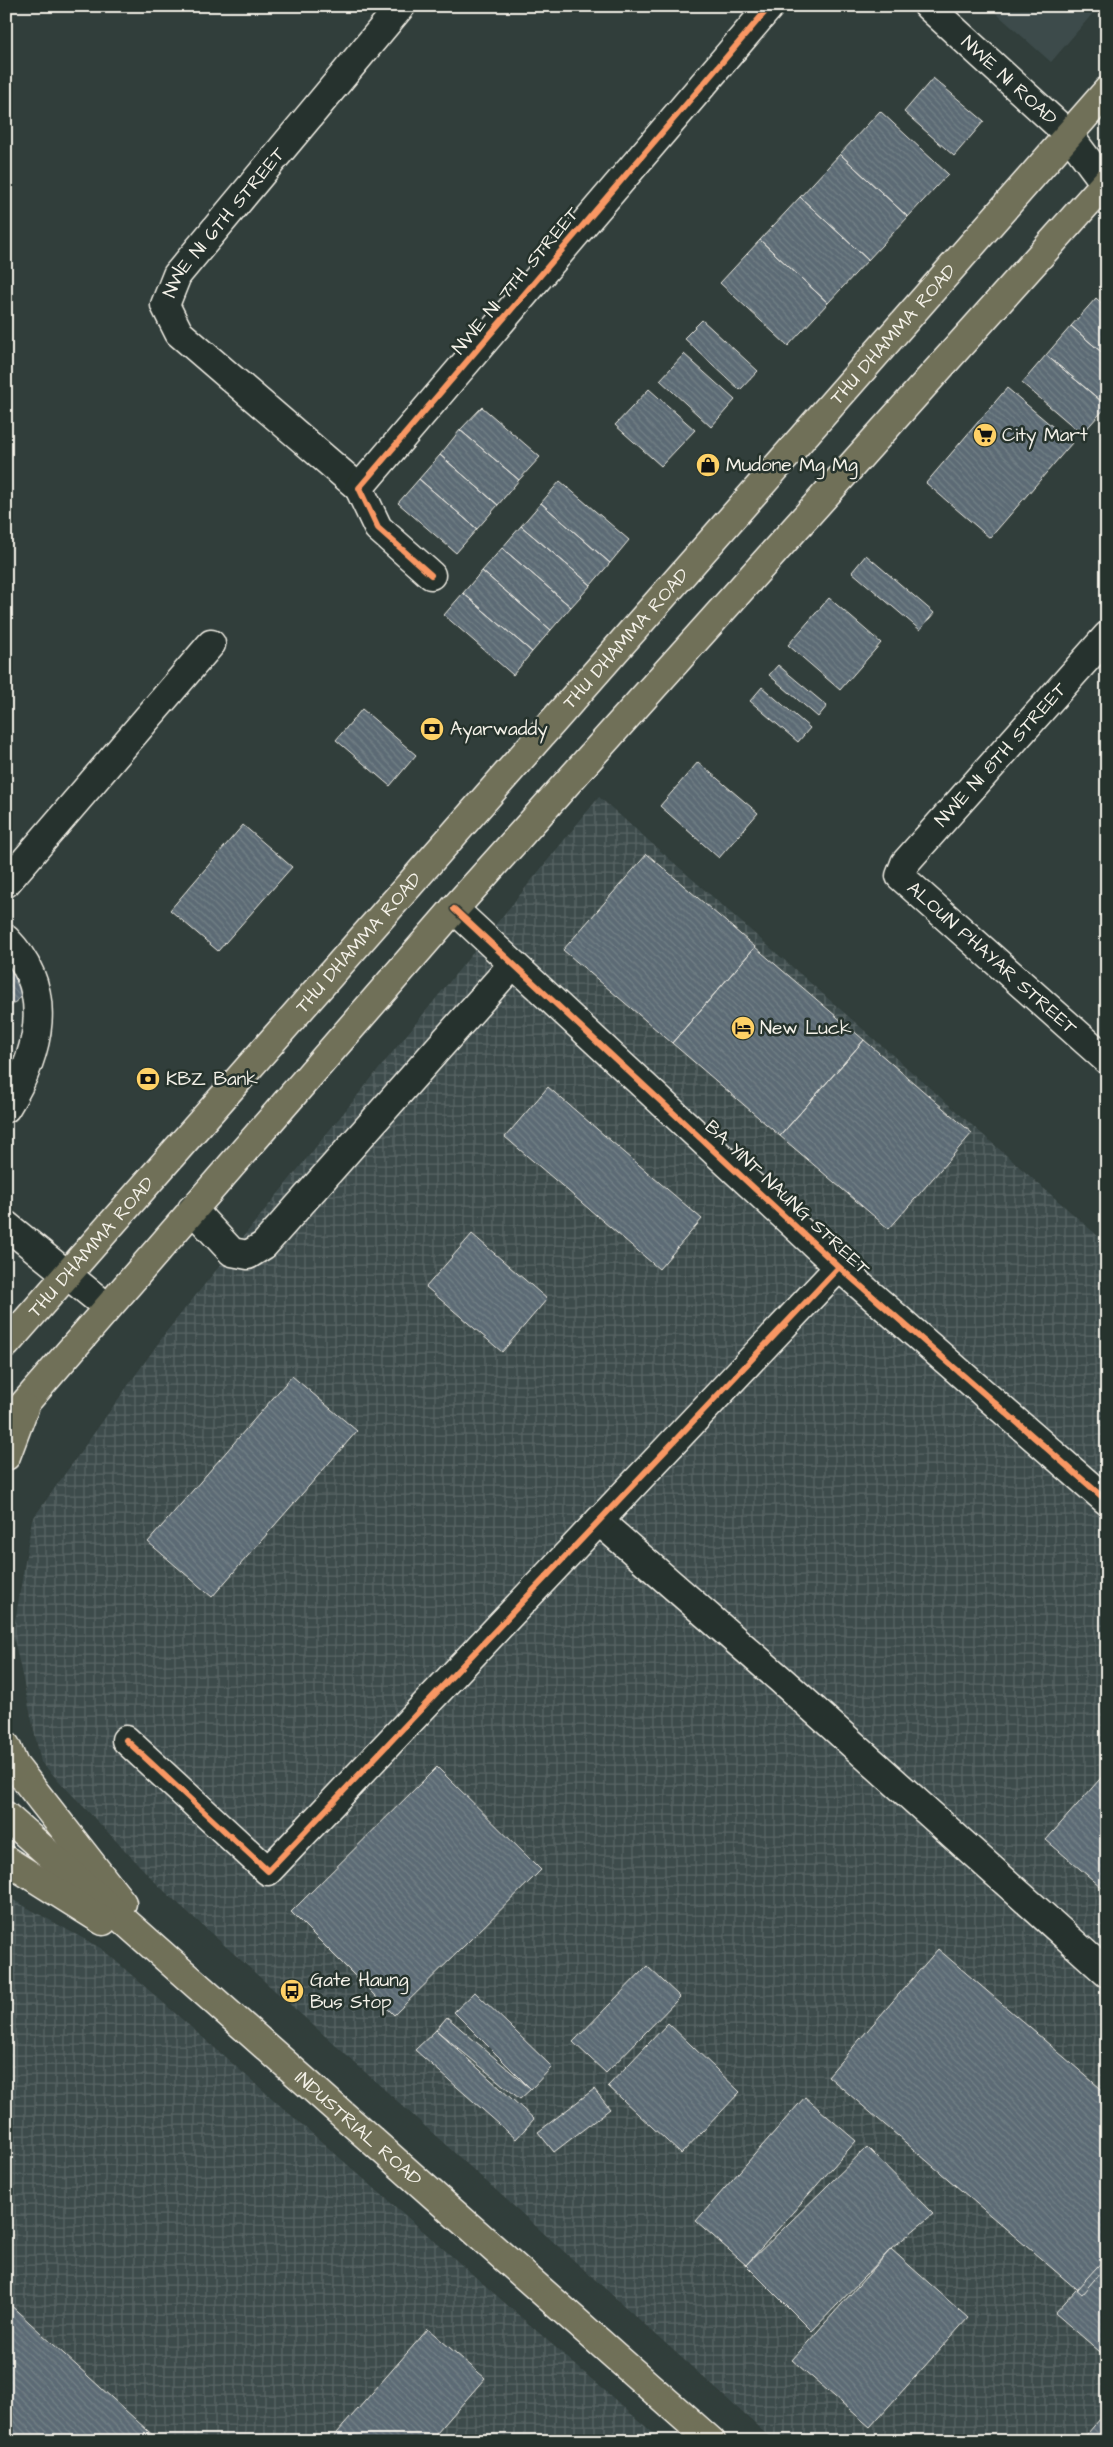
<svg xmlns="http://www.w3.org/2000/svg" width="1113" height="2447" viewBox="0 0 1113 2447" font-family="'Architects Daughter',sans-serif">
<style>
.built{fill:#3e4c4c}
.industrial{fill:url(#industrial-grid)}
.building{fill:url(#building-back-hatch);stroke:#f4f1e8}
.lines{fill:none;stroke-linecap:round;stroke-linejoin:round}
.minor-casing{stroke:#f4f1e8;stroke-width:31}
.major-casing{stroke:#f4f1e8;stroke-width:31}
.minor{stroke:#26332d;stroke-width:28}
.major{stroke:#706f59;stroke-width:28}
.cycleway-casing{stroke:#26332d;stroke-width:9}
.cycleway{stroke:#f99763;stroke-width:6}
.labels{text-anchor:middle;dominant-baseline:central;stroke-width:5;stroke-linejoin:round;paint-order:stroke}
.street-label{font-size:19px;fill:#f4f1e8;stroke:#26332d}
.poi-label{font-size:19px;fill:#f4f1e8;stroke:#26332d;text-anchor:start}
</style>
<defs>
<pattern id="industrial-grid" width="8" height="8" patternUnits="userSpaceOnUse" patternTransform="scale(1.25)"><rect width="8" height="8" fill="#3e4c4c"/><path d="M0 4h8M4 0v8" fill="none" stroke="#5a6666"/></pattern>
<pattern id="building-back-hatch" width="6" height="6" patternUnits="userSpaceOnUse" patternTransform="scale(1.25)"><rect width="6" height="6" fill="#5c6b74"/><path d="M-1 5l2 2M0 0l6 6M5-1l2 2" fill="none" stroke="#748188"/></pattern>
</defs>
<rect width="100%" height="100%" fill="#313e3b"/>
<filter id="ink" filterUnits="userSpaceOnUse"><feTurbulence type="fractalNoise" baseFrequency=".02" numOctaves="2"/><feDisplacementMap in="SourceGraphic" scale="10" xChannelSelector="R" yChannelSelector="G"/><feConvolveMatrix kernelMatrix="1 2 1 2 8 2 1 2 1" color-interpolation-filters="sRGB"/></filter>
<g filter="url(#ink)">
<path class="built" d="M988,6h111l-48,56z"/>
<path class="industrial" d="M599,797l508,447v1197h-333l-614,-554 -119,-125 -28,-128 19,-114 135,-189z
M6,1896l96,53 560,492h-656z"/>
<path class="building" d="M933,78l51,43 -30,35 -50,-44z
M880,111l68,63 -40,43 -68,-63z
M840,154l68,63 -40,43 -68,-63z
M800,197l68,63 -40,43 -68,-63z
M760,240l68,63 -40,43 -68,-63z
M1096,298l11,10v49l-36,-31z
M702,320l56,51 -18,19 -56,-52z
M1071,326l36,31v49l-61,-51z
M684,354l51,46 -24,27 -51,-47z
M1046,355l61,51 -25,28 -60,-51z
M1007,388l65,55 -82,95 -64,-55z
M649,389l46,41 -34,36 -46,-41z
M482,407l58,50 -21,23 -59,-50z
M460,430l59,50 -21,25 -58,-50z
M440,455l58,50 -21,24 -58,-50z
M419,479l58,50 -21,24 -58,-50z
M560,481l69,59 -19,23 -69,-60z
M541,503l69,60 -19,22 -70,-59z
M521,526l70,59 -20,22 -69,-59z
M502,548l69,59 -20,23 -69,-59z
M866,555l68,58 -14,17 -68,-58z
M482,571l69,59 -19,22 -69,-59z
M463,593l69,59 -19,23 -69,-60z
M829,598l52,45 -41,47 -52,-45z
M778,665l49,41 -9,11 -49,-42z
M762,687l48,41 -12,14 -48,-41z
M362,709l54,46 -26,31 -54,-46z
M698,762l60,51 -39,45 -59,-52z
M243,825l49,42 -74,84 -48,-41z
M647,854l108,93 -83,96 -109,-93z
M755,947l109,93 -84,96 -108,-93z
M6,965l24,23 -24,23z
M864,1040l108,93 -83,96 -109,-93z
M548,1087l154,132 -43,50 -154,-132z
M472,1234l75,65 -45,53 -76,-65z
M292,1376l65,55 -145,166 -64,-55z
M437,1767l104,103 -147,145 -103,-103z
M1107,1771v121l-61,-52z
M938,1949l169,145v171l-25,29 -254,-218z
M647,1966l33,31 -74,76 -33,-31z
M475,1992l77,75 -21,22 -77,-77z
M447,2017l84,72 -11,10 -84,-69z
M668,2023l72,69 -59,62 -73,-68z
M436,2030l98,89 -18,20 -101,-89z
M594,2089l16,20 -56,43 -16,-20z
M805,2097l51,44 -110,124 -50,-44z
M867,2147l66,67 -42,35 -79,82 -66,-66z
M891,2249l77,69 -98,109 -78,-67z
M1107,2256v102l-52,-45z
M6,2301l153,140h-153z
M428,2329l57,49 -55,63h-100z
M1107,2411v30h-26z"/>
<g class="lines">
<g class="minor-casing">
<g id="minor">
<path id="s1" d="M928,6l141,129 38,51"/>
<path id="s2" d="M359,488l-180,-155 -14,-28 12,-30 224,-269"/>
<path d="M431,575l-53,-47 -19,-40 411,-482"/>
<path id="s3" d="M1107,636l-202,227 -5,13 207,184"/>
<path d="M6,883l205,-239"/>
<path d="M454,909l385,358 268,234"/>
<path d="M6,939c50,51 34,114 0,169"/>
<path d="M192,1209l40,43 16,3 16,-10 249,-281"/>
<path d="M6,1225l101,82"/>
<path d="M599,1521l181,158 327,294"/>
<path d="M126,1740l142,131 571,-604"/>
</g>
</g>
<g class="major-casing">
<g id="major">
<path id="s4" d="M6,1344l1101,-1253"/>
<path d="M6,1425l448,-516 653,-728"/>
<path d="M6,1456l18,-48"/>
<path d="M6,1746l8,19 108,138"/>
<path id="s5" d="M6,1816l705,625"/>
<path d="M6,1860l97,61"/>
</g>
</g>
<use href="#minor" class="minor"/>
<use href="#major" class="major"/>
<g class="cycleway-casing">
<path id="cycleway" d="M431,575l-53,-47 -19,-40 411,-482
M454,909l385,358 268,234
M126,1740l142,131 571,-604"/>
</g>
<use href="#cycleway" class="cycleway"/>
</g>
</g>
<defs>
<g id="supermarket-disc" transform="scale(1.25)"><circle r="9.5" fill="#ffd166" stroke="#26332d"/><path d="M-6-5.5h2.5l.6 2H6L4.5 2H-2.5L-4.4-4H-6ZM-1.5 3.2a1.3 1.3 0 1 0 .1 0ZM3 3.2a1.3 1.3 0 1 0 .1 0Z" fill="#111"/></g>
<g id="shop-disc" transform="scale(1.25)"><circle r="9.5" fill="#ffd166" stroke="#26332d"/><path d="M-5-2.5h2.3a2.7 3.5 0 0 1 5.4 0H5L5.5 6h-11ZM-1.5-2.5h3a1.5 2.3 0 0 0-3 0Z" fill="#111"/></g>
<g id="bank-disc" transform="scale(1.25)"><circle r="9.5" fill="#ffd166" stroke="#26332d"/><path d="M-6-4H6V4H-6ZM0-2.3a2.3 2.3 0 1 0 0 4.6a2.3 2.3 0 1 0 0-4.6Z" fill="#111"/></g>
<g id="hotel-disc" transform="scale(1.25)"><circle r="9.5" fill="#ffd166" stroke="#26332d"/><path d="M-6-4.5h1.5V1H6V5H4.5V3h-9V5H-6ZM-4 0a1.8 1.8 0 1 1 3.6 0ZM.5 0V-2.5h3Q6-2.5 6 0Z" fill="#111"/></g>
<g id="bus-disc" transform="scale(1.25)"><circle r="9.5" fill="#ffd166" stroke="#26332d"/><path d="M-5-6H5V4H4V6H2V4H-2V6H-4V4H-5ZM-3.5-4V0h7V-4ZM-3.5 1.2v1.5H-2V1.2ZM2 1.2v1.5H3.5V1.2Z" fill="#111"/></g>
</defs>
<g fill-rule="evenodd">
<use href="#supermarket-disc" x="985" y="435"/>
<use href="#shop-disc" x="708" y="465"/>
<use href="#bank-disc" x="432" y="729"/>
<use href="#hotel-disc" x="743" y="1028"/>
<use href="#bank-disc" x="148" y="1079"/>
<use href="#bus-disc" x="292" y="1991"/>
</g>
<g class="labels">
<g class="street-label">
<text stroke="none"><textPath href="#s1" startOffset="110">NWE NI ROAD</textPath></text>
<text stroke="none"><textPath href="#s2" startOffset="371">NWE NI 6TH STREET</textPath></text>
<text transform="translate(516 281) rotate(-50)">NWE NI 7TH STREET</text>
<text stroke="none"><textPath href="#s4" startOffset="1344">THU DHAMMA ROAD</textPath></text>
<text stroke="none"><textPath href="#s4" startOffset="939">THU DHAMMA ROAD</textPath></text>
<text transform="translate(1001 755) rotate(-48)">NWE NI 8TH STREET</text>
<text stroke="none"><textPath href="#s4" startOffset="534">THU DHAMMA ROAD</textPath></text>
<text stroke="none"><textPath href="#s3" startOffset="441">ALOUN PHAYAR STREET</textPath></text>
<text transform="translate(787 1198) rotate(43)">BA YINT NAUNG STREET</text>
<text stroke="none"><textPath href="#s4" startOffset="129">THU DHAMMA ROAD</textPath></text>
<text stroke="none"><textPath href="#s5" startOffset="471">INDUSTRIAL ROAD</textPath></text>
</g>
<g class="poi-label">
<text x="1002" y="435">City Mart</text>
<text x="726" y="465">Mudone Mg Mg</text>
<text x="450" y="729">Ayarwaddy</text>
<text x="760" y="1028">New Luck</text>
<text x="166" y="1079">KBZ Bank</text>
<text x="310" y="1980">Gate Haung<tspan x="310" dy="22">Bus Stop</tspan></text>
</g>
</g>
<rect width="1113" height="2447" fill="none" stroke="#26332d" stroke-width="25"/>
<rect x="12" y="12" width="1088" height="2422" fill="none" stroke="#f4f1e8" stroke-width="2" filter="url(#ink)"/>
</svg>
